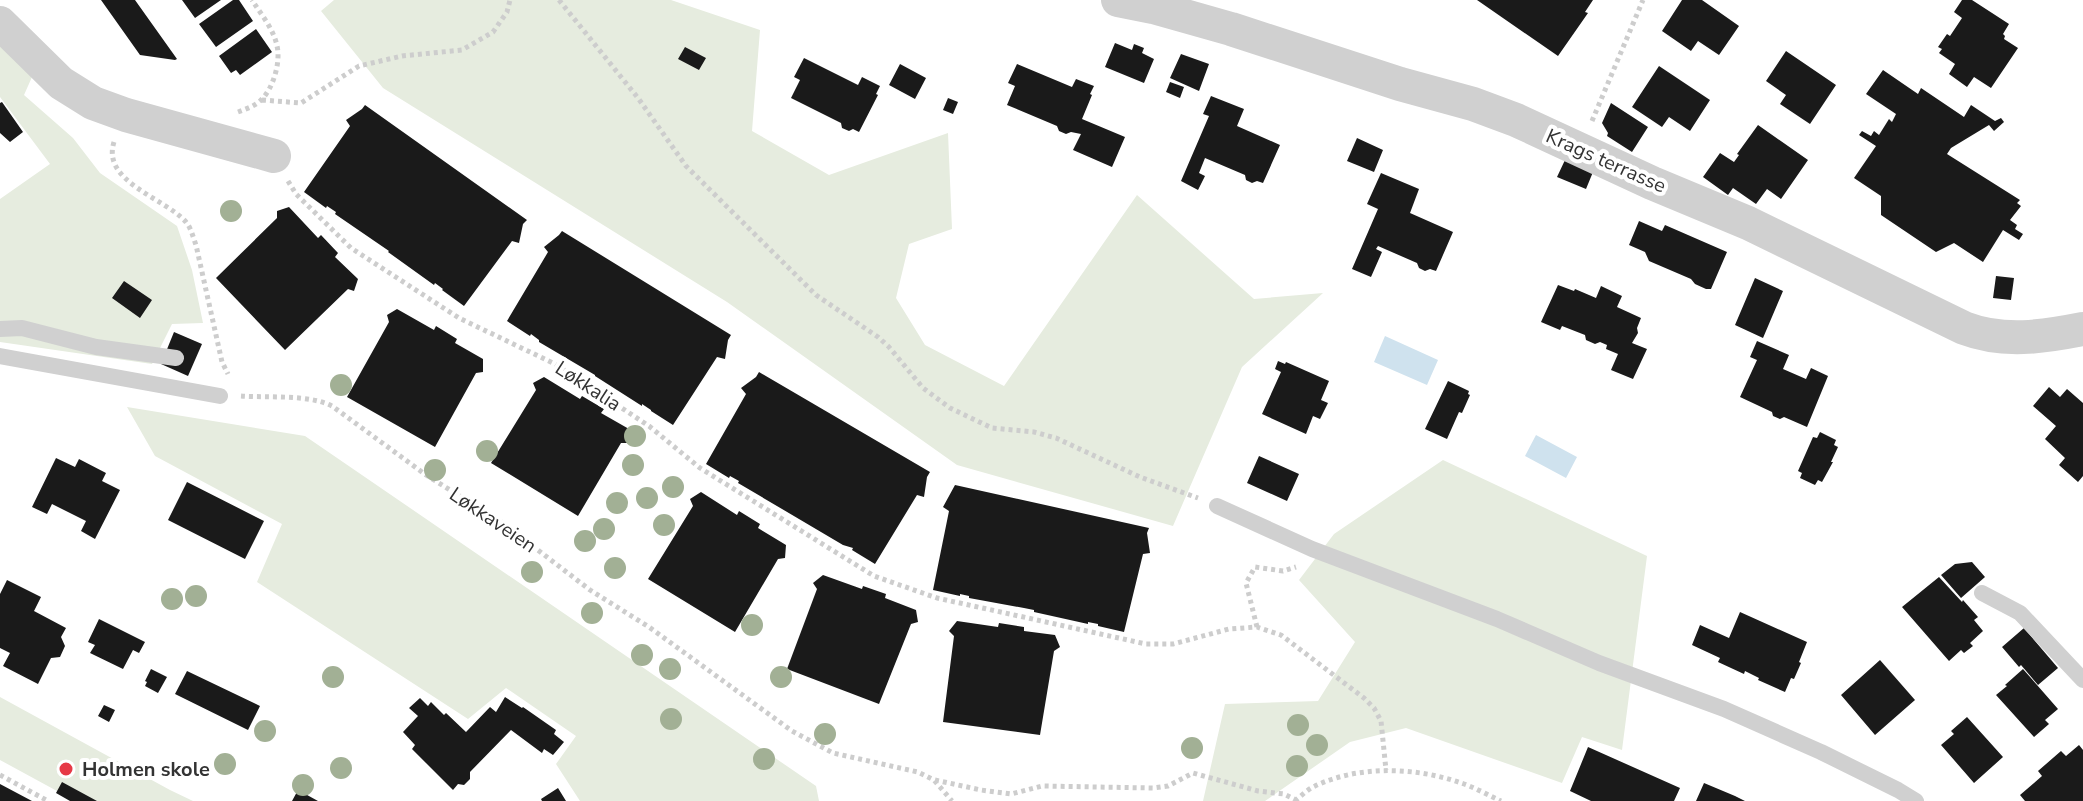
<svg xmlns="http://www.w3.org/2000/svg" width="2083" height="801" viewBox="0 0 2083 801" font-family="'Nunito Sans',sans-serif">
<style>
.green{fill:#e6ecdf}
.water{fill:#cfe2ee}
.building{fill:#1a1a1a}
.lines{fill:none;stroke-linecap:round;stroke-linejoin:round}
.path{stroke:#cdcdcd;stroke-width:5;stroke-dasharray:4 4;stroke-linecap:butt}
.lane{stroke:#d0d0d0;stroke-width:16}
.street{stroke:#d0d0d0;stroke-width:34}
.tree{fill:#a2b095}
.poi-dot{fill:#e63946;stroke:#fff;stroke-width:3}
.labels{text-anchor:middle;dominant-baseline:central;stroke-width:8;stroke-linejoin:round;paint-order:stroke}
.street-label{font-size:20px;fill:#333;stroke:#fff}
.poi-label{font-size:20px;font-weight:bold;fill:#333;stroke:#fff;text-anchor:start}
</style>
<rect width="100%" height="100%" fill="#fff"/>
<path class="green" d="M334,0h337l89,30 -8,101 77,44 119,-42 4,96 -43,15 -13,54 29,47 79,41 133,-191 117,104 69,-6 -81,74 -69,159 -216,-61 -230,-163 -344,-214 -62,-77z
M0,45l32,32 -8,18 49,43 27,35 77,53 15,44 11,53 -31,1 -20,40 -152,-22v-143l50,-35 -50,-67z
M127,407l178,29 511,350 3,15h-239l-24,-37 20,-28 -70,-48 -38,31 -211,-137 25,-58 -127,-68z
M1443,460l204,96 -25,194 -40,-13 -20,46 -156,-55 -56,14 -85,59h-62l22,-97 93,-3 37,-59 -56,-62 35,-46z
M0,697l170,93 23,11h-96l-40,-10 -57,-31z"/>
<path class="water" d="M1385,336l53,24 -11,25 -53,-23z
M1536,435l41,22 -11,21 -41,-22z"/>
<path class="building" d="M101,0h34l42,59 -2,1 -35,-5z
M182,0h39l-26,18z
M233,0h6l14,21 -37,26 -17,-23z
M1477,0h116l-8,12 3,1 -30,43z
M1682,0h20l37,26 -20,29 -21,-14 -7,10 -29,-20z
M1962,0h10l37,24 -6,10 2,2 -1,3 14,9 -27,40 -17,-11 -7,10 -18,-13 6,-10 -16,-11 3,-4 -4,-2 9,-13 3,2 12,-18 -8,-6z
M256,29l16,23 -32,23 -4,-5 -5,3 -12,-17z
M1115,43l17,7 2,-6 10,4 -2,5 12,6 -10,24 -39,-16z
M685,47l21,11 -7,12 -21,-11z
M1786,51l50,34 -26,39 -30,-20 6,-9 -20,-14z
M1181,54l28,10 -10,27 -29,-13z
M804,58l54,27 4,-8 18,9 -4,8 2,1 -19,37 -6,-3 -4,2 -7,-3 -1,-5 -50,-25 9,-18 -6,-3z
M900,64l26,14 -11,21 -26,-14z
M1017,64l55,23 4,-8 18,7 -4,8 2,1 -10,24 43,18 -13,30 -39,-17 8,-16 -10,-2 -5,2 -7,-3 -2,-5 -50,-21 8,-19 -7,-3z
M1659,66l51,34 -20,31 -21,-14 -7,10 -30,-20z
M1883,70l35,24 3,-6 43,29 7,-12 24,16 6,-3 3,4 -10,9 -5,-6 -38,23 -4,6 73,46 -3,3 4,3 -11,14 7,5 -2,4 8,5 -4,6 -16,-10 -20,32 -29,-19 -18,9 -55,-37v-19l-27,-18 22,-32 -17,-11 3,-4 9,5 3,-5 5,4 10,-16 3,3 4,-8 -30,-20z
M1170,82l14,5 -4,11 -14,-6z
M1211,96l33,13 -7,17 43,19 -17,38 -6,-2 -5,2 -6,-3 -1,-5 -40,-17 -6,15 6,3 -7,14 -17,-9 28,-65 -6,-2z
M948,98l10,4 -5,12 -10,-4z
M2,102l21,30 -13,10 -10,-9v-30z
M1611,103l37,24 -16,25 -25,-16 1,-3 -6,-10z
M365,105l162,115 -4,4 -4,19 -7,-2 -48,65 -22,-16 1,-1 -8,-6 -1,2 -46,-33 1,-1 -54,-37 1,-2 -9,-6 -1,2 -22,-16 46,-66 -4,-6 16,-11z
M1758,125l50,35 -27,39 -14,-10 -11,15 -23,-16 -5,7 -25,-18 17,-24 14,9 5,-7 -2,-1z
M1357,138l26,12 -9,22 -27,-11z
M1565,160l28,12 -7,17 -29,-12z
M1381,173l38,16 -9,24 43,19 -17,39 -6,-2 -5,2 -6,-3 -2,-5 -39,-17 -2,3 6,3 -11,25 -19,-8 26,-60 -11,-5z
M289,207l29,31 3,-3 17,18 -3,4 23,22 -4,12 -6,-2 -63,61 -69,-72 61,-60v-7z
M1639,221l23,10 3,-6 62,27 -16,37h-5l-11,-5 -4,-5 -42,-18 -4,-9 -16,-7z
M562,231l169,104 -3,5 -3,19 -8,-2 -44,68 -22,-14v-1l-9,-6v2l-47,-30v-1l-56,-33v-2l-8,-6 -1,2 -23,-15 41,-69 -4,-5 15,-12z
M1996,276l18,2 -3,22 -18,-2z
M1755,278l28,13 -20,47 -28,-13z
M124,281l28,19 -12,18 -28,-20z
M1558,285l16,6 1,-2 21,9 5,-12 21,10 -5,11 24,11 -4,10 1,5 -6,10 15,6 -14,30 -22,-9 7,-16 -12,-5 1,-4 -7,-3 -5,2 -9,-4 -1,-5 -23,-9 -2,4 -19,-8z
M397,309l37,21 2,-4 21,13 -2,4 28,16v13l-7,1 -41,74 -88,-50 42,-75 -2,-7z
M174,332l28,12 -14,32 -27,-12z
M1757,341l32,14 -6,14 23,10 5,-11 17,8 -21,51 -23,-10 -4,2 -7,-3 -1,-4 -32,-15 17,-37 -7,-3z
M1278,361l7,3 1,-2 43,19 -8,19 7,3 -8,16 -7,-3 -7,18 -44,-20 19,-42 -6,-3z
M759,372l171,100 -3,5 -3,20 -7,-2 -42,69 -23,-14 1,-2 -10,-3 -105,-62 1,-2 -9,-5 -1,2 -23,-14 40,-70 -5,-6 15,-11z
M544,377l36,22 2,-3 22,13 -3,4 28,16 -1,14h-7l-43,73 -87,-53 45,-73 -3,-7z
M1448,381l21,10 -1,3 2,1 -8,18 -3,-1 -12,27 -22,-10z
M2049,387l11,10 7,-8 16,14v73l-5,6 -19,-17 6,-7 -20,-19 11,-13 -23,-20z
M1820,432l16,8 -2,5 4,2 -7,15h2l-11,20 -4,-2 -3,5 -15,-7 2,-5 -4,-2 15,-34 4,1z
M1259,456l40,18 -12,27 -40,-18z
M56,458l19,9 4,-8 27,14 -4,8 18,9 -25,49 -14,-8 5,-10 -34,-17 -5,10 -15,-7z
M187,482l77,39 -19,38 -77,-39z
M955,485l194,43 -2,5 3,20 -7,1 -19,78 -26,-6v-2l-10,-2v2l-54,-12v-2l-10,-2 -55,-10v-2l-9,-2v2l-27,-6 16,-79 -6,-4z
M701,492l36,23 2,-4 21,13 -2,4 28,17 -1,13 -7,1 -43,73 -87,-53 45,-73 -3,-7z
M1972,562l13,15 -24,21 -20,-23 14,-11z
M823,575l39,14 1,-3 23,8 -1,4 31,12 2,12 -7,2 -32,80 -92,-35 30,-80 -4,-6z
M1939,577l23,25 1,-2 15,17 -4,3 9,11 -13,12 3,3 -9,7 -3,-3 -12,11 -47,-54z
M7,580l34,17 -7,14 32,17 -5,9 4,9 -5,11 -9,1 -13,26 -35,-18 7,-13 -10,-5v-54z
M1740,612l67,30 -8,20 2,1 -7,16 -3,-1 -6,14 -27,-12 1,-2 -14,-7 -1,3 -26,-12 2,-4 -28,-13 8,-20 29,13z
M99,619l46,23 -6,11 -6,-3 -10,19 -33,-16 5,-8 -7,-3z
M957,621l41,6 1,-4 25,4v4l31,4 5,12 -6,4 -14,84 -97,-13 11,-86 -5,-5z
M2024,628l34,40 -20,17 -17,-20 -2,2 -17,-20z
M1880,660l35,40 -40,35 -34,-40z
M151,669l16,8 -9,16 -13,-7 2,-4 -2,-1z
M2023,669l35,40 -13,11 4,4 -15,13 -38,-42 11,-9 -2,-1z
M187,671l73,35 -12,24 -73,-36z
M505,697l17,11 1,-1 33,23 -2,4 10,8 -11,13 -9,-6 -2,4 -31,-23 -41,42v7l-6,6 -6,-1 -5,6 -41,-41 3,-4 -12,-13 15,-16 -9,-8 11,-10 8,8 3,-4 13,13 2,-2 20,19 24,-25 6,5z
M104,705l11,5 -6,12 -11,-6z
M1967,717l36,40 -29,26 -33,-38 13,-11 -3,-3z
M2079,745l4,5v51h-58l-5,-6 22,-19 -4,-5 23,-20 5,5z
M1588,747l92,41 -6,13h-83l-21,-10z
M62,782l35,19h-27l-14,-8z
M1704,783l31,13 10,5h-49z
M0,784l32,17h-32z
M558,788l8,13h-24l-1,-2z
M298,790l20,11h-26z"/>
<g class="lines">
<path class="path" d="M559,0l79,98 48,68 130,129 62,42 11,10 34,41 27,20 42,20 42,4 22,6 84,39 58,21
M262,100l39,3 58,-37 43,-10 60,-6 31,-18 14,-20 3,-12
M238,112c8,-3 17,-6 23,-12 12,-11 20,-38 16,-54 -3,-16 -16,-32 -25,-46
M1592,121l51,-121
M114,142c-13,40 51,56 72,80 5,6 7,15 10,23l26,117 6,12
M288,181l8,13 55,54 108,70 96,46 94,62 51,42 174,108 63,22 209,46h27l56,-15 28,-2 24,8 83,63 10,10 7,13 5,49
M241,396c28,2 67,-2 91,10l94,69 74,46 90,69 59,37 143,104 41,22 85,19 16,8 18,21
M1257,627l-11,-44 9,-16 28,4 13,-4
M0,775l48,26
M935,780l46,10 30,4 31,-8 111,2 15,-2 25,-13 65,18 26,3 12,6
M1295,801c6,-5 13,-12 20,-15 44,-21 101,-19 146,-3 13,4 27,12 40,18"/>
<path class="lane" d="M0,329l22,-1 74,19 80,11
M0,356l220,40
M1217,506l95,43 185,70 102,44 125,46 97,43 77,38 18,11
M1982,593l38,20 63,67"/>
<path class="street" d="M1118,0l35,7 78,22 169,55 73,20 43,16 136,63 96,40 216,105c39,15 79,9 119,1
M0,23l61,60 32,20 33,12 148,41"/>
</g>
<g class="tree">
<circle cx="231" cy="211" r="11"/>
<circle cx="341" cy="385" r="11"/>
<circle cx="635" cy="436" r="11"/>
<circle cx="487" cy="451" r="11"/>
<circle cx="633" cy="465" r="11"/>
<circle cx="435" cy="470" r="11"/>
<circle cx="673" cy="487" r="11"/>
<circle cx="647" cy="498" r="11"/>
<circle cx="617" cy="503" r="11"/>
<circle cx="664" cy="525" r="11"/>
<circle cx="604" cy="529" r="11"/>
<circle cx="585" cy="541" r="11"/>
<circle cx="615" cy="568" r="11"/>
<circle cx="532" cy="572" r="11"/>
<circle cx="196" cy="596" r="11"/>
<circle cx="172" cy="599" r="11"/>
<circle cx="592" cy="613" r="11"/>
<circle cx="752" cy="625" r="11"/>
<circle cx="642" cy="655" r="11"/>
<circle cx="670" cy="669" r="11"/>
<circle cx="333" cy="677" r="11"/>
<circle cx="781" cy="677" r="11"/>
<circle cx="671" cy="719" r="11"/>
<circle cx="1298" cy="725" r="11"/>
<circle cx="265" cy="731" r="11"/>
<circle cx="825" cy="734" r="11"/>
<circle cx="1317" cy="745" r="11"/>
<circle cx="1192" cy="748" r="11"/>
<circle cx="764" cy="759" r="11"/>
<circle cx="225" cy="764" r="11"/>
<circle cx="1297" cy="766" r="11"/>
<circle cx="341" cy="768" r="11"/>
<circle cx="303" cy="785" r="11"/>
</g>
<circle class="poi-dot" cx="66" cy="769" r="8"/>
<g class="labels">
<g class="street-label">
<text transform="translate(1606 161) rotate(24)">Krags terrasse</text>
<text transform="translate(588 386) rotate(33)">Løkkalia</text>
<text transform="translate(493 520) rotate(34)">Løkkaveien</text>
</g>
<g class="poi-label">
<text x="82" y="769">Holmen skole</text>
</g>
</g>
</svg>
